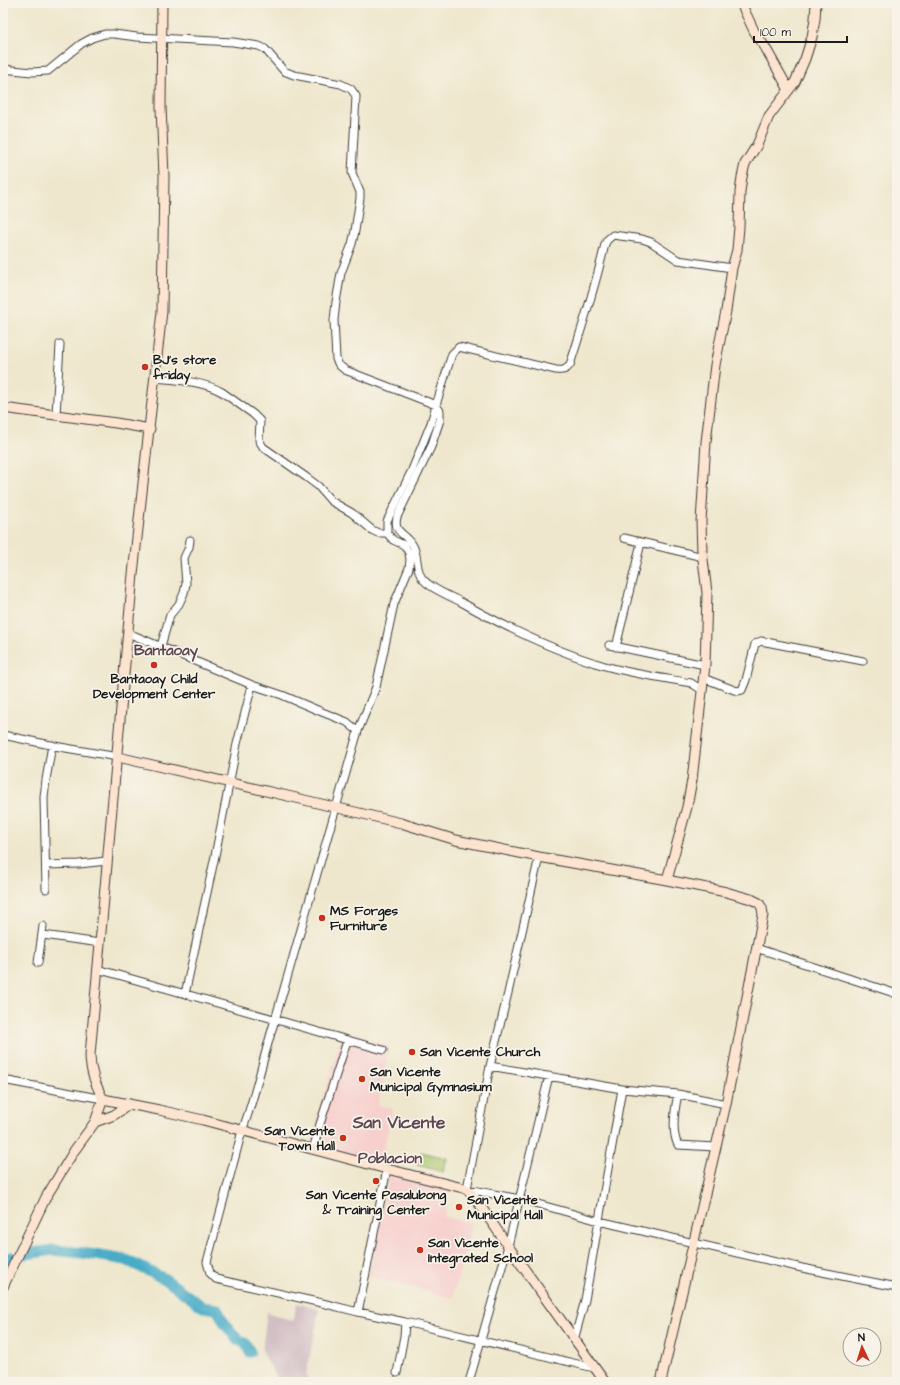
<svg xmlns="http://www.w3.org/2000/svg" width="900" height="1385" viewBox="0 0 900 1385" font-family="'Architects Daughter',sans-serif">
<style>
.built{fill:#f7d0ce}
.industrial{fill:#d2bec4}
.green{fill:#abc971;stroke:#647246}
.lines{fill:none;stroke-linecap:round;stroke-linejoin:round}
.river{stroke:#48acc7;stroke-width:11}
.street-casing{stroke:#3c3a37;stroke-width:9}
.secondary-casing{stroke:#3c3a37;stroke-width:11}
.street{stroke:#fff;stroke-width:7}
.secondary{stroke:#fde4d0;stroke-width:9}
.poi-dot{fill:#c8321e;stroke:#f7f3e8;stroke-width:1.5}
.labels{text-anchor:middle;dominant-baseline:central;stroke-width:3.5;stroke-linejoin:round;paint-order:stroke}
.poi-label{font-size:13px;font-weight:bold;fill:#1c1c1c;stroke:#f7f3e8;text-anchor:start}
.quarter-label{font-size:15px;font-weight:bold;fill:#5e4752;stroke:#f7f3e8}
.district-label{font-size:17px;font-weight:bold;fill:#5e4752;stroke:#f7f3e8}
</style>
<rect width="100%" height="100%" fill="#f7f3e8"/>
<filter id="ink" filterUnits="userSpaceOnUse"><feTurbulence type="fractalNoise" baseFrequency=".025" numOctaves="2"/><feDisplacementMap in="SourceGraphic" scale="8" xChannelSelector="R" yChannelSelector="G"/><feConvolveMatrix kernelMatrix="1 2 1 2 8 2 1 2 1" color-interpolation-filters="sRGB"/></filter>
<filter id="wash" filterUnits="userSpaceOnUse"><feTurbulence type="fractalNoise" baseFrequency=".012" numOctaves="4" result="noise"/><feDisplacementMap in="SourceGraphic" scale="16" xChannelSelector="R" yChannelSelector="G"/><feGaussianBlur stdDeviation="0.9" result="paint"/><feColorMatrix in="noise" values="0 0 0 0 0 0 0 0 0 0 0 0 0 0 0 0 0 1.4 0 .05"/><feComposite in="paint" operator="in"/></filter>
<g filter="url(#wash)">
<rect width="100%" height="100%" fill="#efe7cd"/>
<path class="built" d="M342,1034l47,12 -11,59 15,3 -12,53 -70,-17 17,-63z
M390,1173l60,17 -6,27 28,6 -19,75 -85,-22z"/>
<path class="industrial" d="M297,1303l22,7 -13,65 3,7h-31l-16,-32 5,-38 26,9z"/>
<path class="green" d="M421,1152l26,6 -4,14 -26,-7z"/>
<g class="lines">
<path class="river" d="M26,1254l27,-4 30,3 43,7 39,19 38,28 14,2 8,15 13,16 7,3 5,9
M3,1259l8,-2"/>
</g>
</g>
<g filter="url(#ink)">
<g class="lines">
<g class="street-casing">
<path id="street" d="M3,69l29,3 16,-1 33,-27 11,-6 13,-4h9l23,3 96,5 26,4 6,3 19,22 10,4 47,9 10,5 5,7 -4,77 8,19v6l-5,33 -3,13 -11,29 -5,29 -2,18 2,39 3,6 6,5 91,35 16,-51 7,-7 97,23c7,1 10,0 14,-5 13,-41 26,-80 35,-121l2,-4 6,-5 29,4 9,3 27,18 54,8
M155,378c22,2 48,3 67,14l31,22 7,7 -1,19 4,7 43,30 12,9 13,15 21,12 20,17 6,3h9
M436,405l-5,18 -19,47 -25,51v12l6,7 11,5 5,8 1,7 -1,8 -15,36 -18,83 -18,44 -83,289c-12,37 -19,75 -33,111l-35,131 3,11 6,6 110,25 32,8 47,10 189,46
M436,405l4,6v9l-9,27 -34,70c-4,16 8,16 15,27 7,10 3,24 10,34 7,10 28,18 39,24 46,26 93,49 144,64 28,8 58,12 86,17l11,7
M56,415l4,-71
M624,538l79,19
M128,633l124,52 30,10 40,17 25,10 11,9
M609,645l96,20
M161,646l9,-31 9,-11 5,-11 2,-9 -2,-26 5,-11 1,-7
M616,647l25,-104
M703,678l34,13 5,-1 4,-10 9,-36 6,-3 102,20
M3,735l57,12 58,10
M539,857l-31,136 -18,73 -23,123 53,10 79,22 203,47 95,19
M46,865l33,-1 28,-3
M46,889l-2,-92 2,-17 6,-35
M43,935l57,8
M756,948l141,46
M38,963l5,-37
M97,969l286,81
M185,994l30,-138 22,-112 15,-59
M490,1066l132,23 56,5 48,10
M3,1080l100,19
M678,1094c-3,14 -7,38 0,51l38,2
M313,1150l7,-26 27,-83
M358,1312l29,-143
M574,1340l11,-40 37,-211
M397,1373l7,-37 1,-14
M469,1382l39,-136 41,-170"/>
</g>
<g class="secondary-casing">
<path id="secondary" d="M741,3l13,28 11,16 24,43
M3,408l113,15 34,6
M118,757l174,40 109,26 55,17 83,17 128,23 59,12 25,7 8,4 3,5 1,7 -37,189 -65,278
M667,880l20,-73 5,-27 13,-115 2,-72 -5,-42 -1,-29 5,-80 9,-77 11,-54 6,-43 5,-18 2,-23 1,-35 2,-15 3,-13 12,-19 12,-29 26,-34 10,-23 7,-22 3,-18 1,-16
M103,1099l56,11 44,10 180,48 84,21 8,9 33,48 97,136
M95,1122l19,-7 16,-11
M3,1287l43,-90 28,-46 21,-29 8,-23c-7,-14 -13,-27 -13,-44l43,-481 29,-263 2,-135 -3,-69 1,-104"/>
</g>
<use href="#street" class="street"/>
<use href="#secondary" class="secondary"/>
</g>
</g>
<g class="poi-dot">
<circle cx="145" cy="367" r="4"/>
<circle cx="154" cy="665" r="4"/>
<circle cx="322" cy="918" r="4"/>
<circle cx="412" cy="1052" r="4"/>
<circle cx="362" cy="1079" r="4"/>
<circle cx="343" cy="1138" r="4"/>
<circle cx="376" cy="1181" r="4"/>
<circle cx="459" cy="1207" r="4"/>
<circle cx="420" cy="1250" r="4"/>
</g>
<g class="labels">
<g class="poi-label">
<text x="153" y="360">BJ's store<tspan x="153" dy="15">friday</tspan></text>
<text x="154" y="679" text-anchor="middle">Bantaoay Child<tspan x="154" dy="15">Development Center</tspan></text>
<text x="330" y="911">MS Forges<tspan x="330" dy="15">Furniture</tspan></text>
<text x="420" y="1052">San Vicente Church</text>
<text x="370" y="1072">San Vicente<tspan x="370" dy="15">Municipal Gymnasium</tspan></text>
<text x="335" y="1131" text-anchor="end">San Vicente<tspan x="335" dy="15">Town Hall</tspan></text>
<text x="376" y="1195" text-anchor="middle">San Vicente Pasalubong<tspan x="376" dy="15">&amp; Training Center</tspan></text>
<text x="467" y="1200">San Vicente<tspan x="467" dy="15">Municipal Hall</tspan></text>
<text x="428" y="1243">San Vicente<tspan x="428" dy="15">Integrated School</tspan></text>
</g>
<g class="quarter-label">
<text x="166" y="650">Bantaoay</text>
<text x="390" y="1158">Poblacion</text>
</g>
<g class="district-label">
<text x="399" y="1123">San Vicente</text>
</g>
</g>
<rect width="900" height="1385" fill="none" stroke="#f7f3e8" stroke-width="16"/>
<g transform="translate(862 1347) rotate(356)"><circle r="19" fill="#f7f3e8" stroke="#9f9d96"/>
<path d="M0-3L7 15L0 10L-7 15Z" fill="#c8321e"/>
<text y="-6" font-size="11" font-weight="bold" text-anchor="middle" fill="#1c1c1c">N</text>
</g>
<path d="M754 36v6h93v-6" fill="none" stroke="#1c1c1c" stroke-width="2"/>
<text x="760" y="36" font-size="12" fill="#1c1c1c" stroke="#f7f3e8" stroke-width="3" paint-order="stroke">100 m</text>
</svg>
